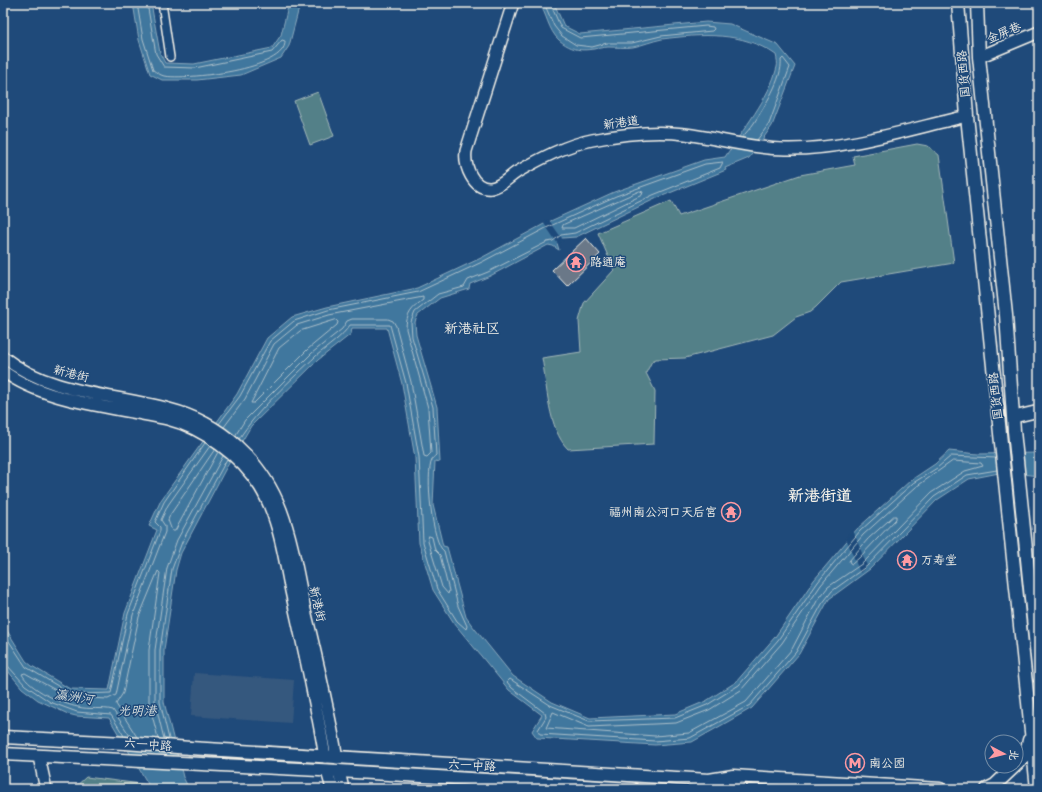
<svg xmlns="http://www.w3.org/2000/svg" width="1042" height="792" viewBox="0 0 1042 792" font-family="Pangolin,'LXGW WenKai TC',sans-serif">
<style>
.built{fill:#36587e}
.green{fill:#538088;stroke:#a4b8b8}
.water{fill:#41779e;stroke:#89a8bc}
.pier{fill:#1f4a7a}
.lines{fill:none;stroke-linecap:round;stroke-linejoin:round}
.shore{stroke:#acc0ca;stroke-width:1}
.building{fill:#6a7888;stroke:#f4f1e8}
.street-casing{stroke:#f4f1e8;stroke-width:10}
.secondary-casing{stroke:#f4f1e8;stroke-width:14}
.primary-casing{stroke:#f4f1e8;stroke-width:15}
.street{stroke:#1f4a7a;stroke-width:7}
.secondary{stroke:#1f4a7a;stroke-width:11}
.primary{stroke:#1f4a7a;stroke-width:12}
.primary-bridge-casing{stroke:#f4f1e8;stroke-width:15;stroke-linecap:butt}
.primary-bridge{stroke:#1f4a7a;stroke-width:12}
.labels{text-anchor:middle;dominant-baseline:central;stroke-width:3;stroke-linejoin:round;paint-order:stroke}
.street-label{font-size:12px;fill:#f4f1e8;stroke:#1f4a7a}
.poi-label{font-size:12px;fill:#f4f1e8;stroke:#1f4a7a;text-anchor:start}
.water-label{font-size:13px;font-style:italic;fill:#d9dfdd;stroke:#1f4a7a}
.quarter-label{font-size:14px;fill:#f4f1e8;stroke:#1f4a7a}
.district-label{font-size:16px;font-weight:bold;fill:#f4f1e8;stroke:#1f4a7a}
</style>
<rect width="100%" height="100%" fill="#1f4a7a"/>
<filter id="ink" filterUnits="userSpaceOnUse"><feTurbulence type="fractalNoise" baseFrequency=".025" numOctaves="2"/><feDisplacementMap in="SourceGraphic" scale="8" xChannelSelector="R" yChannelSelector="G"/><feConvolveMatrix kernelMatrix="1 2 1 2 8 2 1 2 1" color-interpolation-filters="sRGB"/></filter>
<g filter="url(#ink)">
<path class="built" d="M194,673l100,7 -3,43 -100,-7z"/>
<path class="green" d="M318,92l16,44 -24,9 -16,-44z
M917,144l11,2 11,9 15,108 -113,19 -25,25 -6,5 -14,5 -23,18 -88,23 -29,1 -4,2 -6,12 9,18 -1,53 -86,5c-20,-20 -21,-64 -26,-91l39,-6 -2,-31 5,-18 30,-33 -16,-37 73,-32 8,15 121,-41 55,-10 -2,-9z
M86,777l63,8 2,4h-78z"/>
<path class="water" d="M133,3h18l9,50 5,10 29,1 78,-16 9,-13 8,-32h14l-4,5 -10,38 -8,12 -40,17 -44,5h-35l-12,-6 -11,-34z
M539,3h15l10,23 16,8 126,-12 24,2 48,21 17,21 -23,60 -23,32 -24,10 1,2 -71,29 -79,38 -14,1 -5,5 2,7 -6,-4 -5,-1 -58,31 -20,8 -1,5 -29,9 -22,17 -3,7 1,13 21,72 3,55 -5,-1 -2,44 10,41 4,1 19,70 5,7 42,52 39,26 38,16 85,-4 31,-13 30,-19 39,-45 39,-57 43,-51 54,-49 24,-16 14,-13 29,3 61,-1v23l-35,-4 -35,7 -32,21 -67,69 -41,30 -30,55 -47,54 -60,34 -37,3 -118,-7 -5,-7 10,-16 -33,-25 -55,-67 -21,-33 -14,-47 -4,-85 -13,-74 -15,-56h-35l-1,6 -33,26 -67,66 -26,44 -44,83 -5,17 -12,80v52l19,75 6,12h-38l-42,-71 -33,-2 -8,-2 -30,-14 -16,-12 -19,-23v-41l23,37 6,5 38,23 39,1 16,-77 32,-83 -8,-4 12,-26 76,-106 30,-56 25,-21 35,-10 90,-19 64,-30 63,-34 70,-32 90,-32 21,-3c18,-28 44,-58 52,-90 1,-3 0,-8 -1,-12 -34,-24 -74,-21 -114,-16 -10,2 -19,6 -29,8 -8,1 -17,0 -25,0 -19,2 -31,8 -49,-7 -11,-10 -12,-26 -20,-37z"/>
<path class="pier" d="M549,220l14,20 -4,3 1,4 -17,-25z
M853,530l14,36 -7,7 -14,-35z"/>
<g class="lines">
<path class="shore" d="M137,3l6,36 10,31c3,2 7,5 11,6 21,4 123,-6 121,-35l-3,-1 -10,12 -77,16 -31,-1 -8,-13 -9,-51
M544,3l10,23 8,10 14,9 16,2 15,-4h25l29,-7 51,-5 2,-2 -1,-2 -7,-1 -126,12 -19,-10 -11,-25
M742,138c4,-6 9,-10 12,-15 10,-16 29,-45 27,-63l2,-2 7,9 -21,57 -12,16
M640,191l3,1 -1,3 -68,33h-12l1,-3z
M336,320l2,2 -1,3 -29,24 -54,54h-3l28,-55 21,-17z
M219,424l21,-28 30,-55 24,-20 34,-11 90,-18 64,-30 64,-34 70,-32 89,-32 18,-2 -3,6 -67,27 -78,38 -14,2 -8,6 -6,1 -59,30 -20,8 -4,7 -26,7 -23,18 -4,10 1,15 21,70 3,48c-2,2 -4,3 -4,5 -7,13 0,84 12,91l14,55 9,20 -1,3 -9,-8 -20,-32 -14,-47 -4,-85 -13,-74 -16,-58h-40c-8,12 -22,21 -34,31 -24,23 -60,55 -77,83
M224,427l21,-28 29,-55 23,-19 32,-10 94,-18v3c-11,8 -17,14 -17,29l22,79 3,45 -4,4 -3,-1 -13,-74 -15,-56 -3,-5 -5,-2h-36l-5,2 -5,8 -30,24 -67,67 -10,16
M215,449l-45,66 -2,5 4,11h3l43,-79
M996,458l-45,-2 -14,12 -24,15 -53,48 -42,51 -40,58 -39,45 -32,20 -32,13 -86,3 -39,-16 -40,-26 -3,3 5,6 33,25 1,4 -8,13 2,4 115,7 35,-3 60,-33 46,-53 26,-48 10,-13 35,-25 67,-69 33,-22 30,-5
M953,461l28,2 2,3 -18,5 -34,22 -68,70 -35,24 -11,14 -25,48 -46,53 -57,31 -34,3 -109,-8 7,-16 36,15 87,-4 33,-13 32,-20 41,-47 39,-58 42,-50 53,-48z
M894,516h2v3l-37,39 -7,6 -2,-1 -1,-2 19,-22z
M429,536l3,1 3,13 5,5 9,36 -1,3 -6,-7 -14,-46z
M3,632l23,35 42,25 15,2 28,-1 17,-79 32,-83v-4l-5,-5 9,-20 41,-59
M3,663l4,2 18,20 25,17 27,10 34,3 13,21
M130,736l-17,-26c-11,-3 -24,0 -35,-3 -16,-3 -49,-18 -56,-33l3,-1 43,24 40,2 8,-4 17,-80 32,-83v-6l-4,-6 7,-15 42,-59
M137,737l-21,-33 7,-11 16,-76 19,-46 2,2 -11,77v53l9,35
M164,739l-9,-37v-52l12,-82 10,-28 46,-84
M169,739l-9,-37v-52l12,-81 10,-27 45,-83"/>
</g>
<path class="building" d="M586,238l14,16 -33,32 -15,-16z"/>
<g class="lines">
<g class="street-casing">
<path id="street" d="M162,3l8,54"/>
</g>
<g class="secondary-casing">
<path id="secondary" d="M513,3l-47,148c-2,15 7,39 25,37 11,-2 18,-11 26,-16 23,-13 49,-27 75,-32 30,-6 61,-10 93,-6 33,4 67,15 101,15 59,1 124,-20 181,-33
M979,57l60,-25
M3,357c47,37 110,37 166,52 51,13 93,51 112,101 12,32 17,67 24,100 12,49 23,98 32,148
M3,371c42,32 114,36 164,48 36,9 74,37 93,68 19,31 24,70 31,104 12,55 25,111 34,166
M1014,417l25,-6
M39,757l7,32
M327,771l5,18
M339,771l4,18"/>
</g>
<g class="primary-casing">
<path id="primary" d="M958,3l9,113 70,673
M977,3l2,54 27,258 8,116 25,246
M3,737l122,6
M190,748l519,32 24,-4 207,13
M3,754l336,17 293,18
M1016,765l10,-11 3,-14
M714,782l27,7
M987,789l8,-4 20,-19"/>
</g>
<use href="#street" class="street"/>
<use href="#secondary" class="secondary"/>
<use href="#primary" class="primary"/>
<g class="primary-bridge-casing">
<path id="primary-bridge" d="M125,743l65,5"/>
</g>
<use href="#primary-bridge" class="primary-bridge"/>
</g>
</g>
<defs>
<g id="temple-ring" transform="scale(1)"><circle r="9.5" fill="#1f4a7a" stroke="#ff9aa2" stroke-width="1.5"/><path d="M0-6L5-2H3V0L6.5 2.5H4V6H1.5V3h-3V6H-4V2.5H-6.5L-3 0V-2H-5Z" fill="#ff9aa2"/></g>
<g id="metro-ring" transform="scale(1)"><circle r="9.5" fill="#1f4a7a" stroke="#ff9aa2" stroke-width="1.5"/><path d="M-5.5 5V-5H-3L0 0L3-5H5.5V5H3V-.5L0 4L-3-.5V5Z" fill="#ff9aa2"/></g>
</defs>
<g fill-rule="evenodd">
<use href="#temple-ring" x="576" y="262"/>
<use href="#temple-ring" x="731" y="512"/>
<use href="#temple-ring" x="907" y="560"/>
<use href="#metro-ring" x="855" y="763"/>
</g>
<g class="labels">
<g class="street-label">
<text transform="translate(1004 33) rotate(-23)">金屏巷</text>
<text transform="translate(964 74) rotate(-95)">国货西路</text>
<text transform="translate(621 123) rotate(-8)">新港道</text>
<text transform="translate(71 374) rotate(14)">新港街</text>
<text transform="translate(996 396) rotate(-96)">国货西路</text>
<text transform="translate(317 604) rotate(77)">新港街</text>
<text transform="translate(148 745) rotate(4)">六一中路</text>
<text transform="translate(472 766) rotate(3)">六一中路</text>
</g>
<g class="poi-label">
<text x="590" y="262">路通庵</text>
<text x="717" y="512" text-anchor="end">福州南公河口天后宫</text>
<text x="921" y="560">万寿堂</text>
<text x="869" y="763">南公园</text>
</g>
<g class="water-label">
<text transform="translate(74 697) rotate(9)">瀛洲河</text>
<text x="137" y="711">光明港</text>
</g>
<g class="quarter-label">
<text x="472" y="328">新港社区</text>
</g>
<g class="district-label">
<text x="820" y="496">新港街道</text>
</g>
</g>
<rect width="1042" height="792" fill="none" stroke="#1f4a7a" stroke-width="16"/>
<rect x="8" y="8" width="1026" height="776" fill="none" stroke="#f4f1e8" stroke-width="1.5" filter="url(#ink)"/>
<g transform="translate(1004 754) rotate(97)"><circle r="19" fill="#1f4a7a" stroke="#748da6"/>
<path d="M0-3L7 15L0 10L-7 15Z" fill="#ff9aa2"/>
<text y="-6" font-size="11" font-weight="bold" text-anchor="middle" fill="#f4f1e8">北</text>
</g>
</svg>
